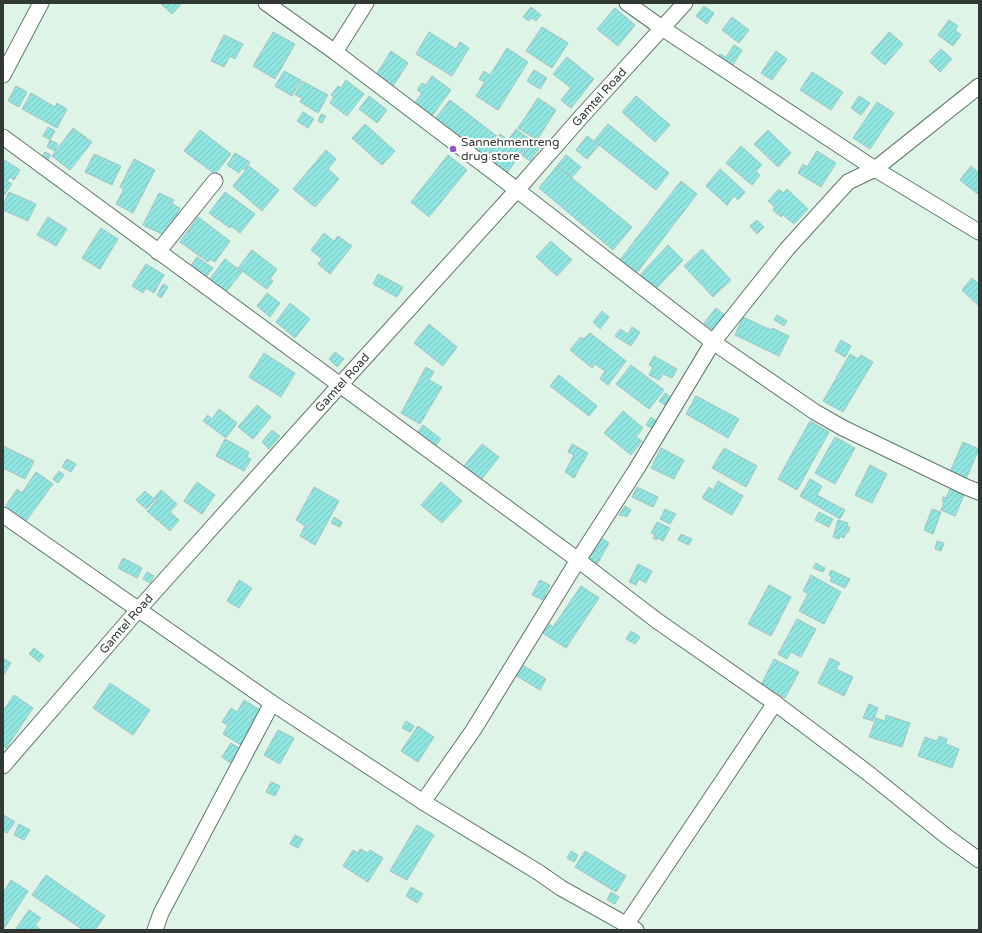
<svg xmlns="http://www.w3.org/2000/svg" width="982" height="933" viewBox="0 0 982 933" font-family="'Varela Round',sans-serif">
<style>
.building{fill:url(#building-hatch);stroke:#a7c2c0}
.lines{fill:none;stroke-linecap:round;stroke-linejoin:round}
.minor-casing{stroke:#62776b;stroke-width:17}
.minor{stroke:#fff;stroke-width:15}
.poi-dot{fill:#9555cb;stroke:#fff;stroke-width:1.5}
.labels{text-anchor:middle;dominant-baseline:central;stroke-width:4;stroke-linejoin:round;paint-order:stroke}
.street-label{font-size:12px;fill:#303934;stroke:#fff}
.poi-label{font-size:12px;fill:#303934;stroke:#fff;text-anchor:start}
</style>
<defs>
<pattern id="building-hatch" width="6" height="6" patternUnits="userSpaceOnUse"><rect width="6" height="6" fill="#8fe5df"/><path d="M-1 1l2-2M0 6l6-6M5 7l2-2" fill="none" stroke="#7cc5c0"/></pattern>
</defs>
<rect width="100%" height="100%" fill="#ddf4e7"/>
<path class="building" d="M160,3h22l-10,11z
M704,6l10,7 -7,11 -11,-8z
M531,7l10,8 -5,6 -4,-3 -3,3 -6,-4z
M615,8l20,17 -17,21 -21,-17z
M732,17l17,13 -10,13 -17,-13z
M949,20l9,6 -3,4 6,5 -8,11 -15,-11z
M542,27l26,16 -16,25 -26,-17z
M273,32l22,12 -20,35 -22,-13z
M429,32l27,17 4,-7 9,6 -17,28 -36,-22z
M889,32l14,12 -18,21 -14,-12z
M224,35l19,9 -8,15 -5,-3 -6,11 -13,-6z
M734,45l8,5 -12,20 -15,-9 5,-7 6,3z
M507,48l21,14 -30,48 -22,-14 9,-14 -6,-3 5,-8 6,4z
M941,49l11,10 -12,13 -11,-11z
M391,51l17,12 -15,23 -17,-11z
M776,51l11,8 -15,21 -11,-7z
M567,57l27,22 -23,29 -10,-8 10,-12 -18,-14z
M534,70l13,8 -7,11 -13,-8z
M284,71l17,9 -9,16 -17,-10z
M812,72l31,20 -12,18 -31,-20z
M432,76l19,14 -19,26 -18,-12 8,-11 -5,-3 5,-7 4,2z
M346,80l18,14 -17,22 -17,-13 4,-6 -3,-2 7,-9 3,2z
M302,81l26,14 -10,18 -18,-11 2,-4 -7,-3z
M16,86l11,6 -8,15 -11,-6z
M31,93l24,14 2,-4 10,6 -10,19 -35,-19z
M369,96l18,14 -10,13 -18,-14z
M636,96l34,29 -15,17 -33,-30z
M859,96l11,7 -9,12 -10,-7z
M538,98l18,12 -19,30 -19,-12z
M450,100l48,37 2,-3 23,17 -17,23 -71,-55z
M877,102l17,11 -24,36 -17,-11z
M303,112l11,7 -6,9 -11,-7z
M321,114l5,2 -4,7 -4,-2z
M365,124l30,27 -13,14 -30,-27z
M608,124l61,49 -13,17 -62,-49z
M48,127l7,4 -5,9 -7,-4z
M73,128l19,14 -22,28 -18,-14z
M516,129l24,18 -10,14 -8,-6 3,-4 -16,-12z
M200,130l31,24 -16,20 -31,-23z
M768,130l23,23 -13,14 -24,-23z
M587,136l12,9 -12,14 -11,-9z
M50,140l8,4 -3,7 -8,-4z
M741,146l21,19 -6,6 4,4 -8,10 -26,-22z
M326,150l10,9 -8,10 11,10 -24,28 -22,-18z
M817,151l19,12 -15,24 -23,-14 5,-9 4,3z
M45,152l6,3 -3,5 -6,-3z
M235,153l15,9 -5,8 -3,-2 -3,5 -12,-8z
M94,154l27,12 -9,19 -27,-13z
M448,155l19,15 -38,47 -18,-15z
M566,155l15,12 -9,10 -15,-11z
M3,159l17,11 -6,10 -4,-3 -3,4 5,3 -9,13z
M134,159l21,11 -22,43 -17,-9 8,-15 -4,-2z
M249,166l30,24 -17,21 -29,-25z
M557,166l75,61 -19,23 -74,-62z
M971,166l8,7v22l-19,-15z
M720,169l25,23 -7,8 -4,-4 -7,9 -21,-19z
M681,181l16,13 -61,80 -17,-13z
M779,189l4,4 4,-4 21,20 -14,15 -11,-9 -2,2 -8,-7 2,-3 -7,-6z
M9,192l27,12 -8,17 -25,-11v-5z
M225,192l30,22 -15,19 -9,-7 -1,2 -21,-15z
M159,193l15,7 -2,4 8,4 -14,28 -23,-11z
M48,217l19,12 -11,17 -19,-11z
M198,217l32,24 -15,21 -5,-3 -2,3 -28,-20z
M757,220l7,7 -7,7 -7,-8z
M101,228l17,11 -18,30 -18,-11z
M324,233l10,8 4,-5 14,10 -22,28 -12,-10 4,-5 -11,-9z
M551,241l21,19 -15,16 -21,-19z
M668,245l15,15 -29,31 -15,-15z
M702,249l29,31 -18,17 -29,-31z
M252,250l25,19 -7,10 3,2 -6,8 -29,-21z
M197,257l16,11 -8,10 -15,-11z
M225,259l17,13 -17,21 -16,-13z
M146,264l18,11 -10,18 -8,-5 -3,5 -11,-7z
M378,274l25,13 -6,10 -24,-13z
M972,278l7,6v22l-17,-16z
M163,284l5,3 -7,11 -4,-3z
M267,293l13,10 -10,14 -13,-11z
M290,303l20,16 -15,19 -19,-16z
M716,308l10,8 -12,15 -10,-8z
M602,311l7,6 -9,12 -7,-7z
M777,315l10,6 -3,5 -10,-6z
M743,317l28,13 1,-2 17,8 -10,20 -44,-21z
M429,324l28,23 -14,19 -29,-23z
M632,327l8,5 -9,14 -16,-10 5,-7 8,5z
M590,333l36,28 -18,24 -8,-6 5,-8 -10,-7 -3,4 -22,-18 11,-13 3,2z
M841,340l10,6 -6,11 -10,-6z
M335,352l9,7 -7,8 -8,-8z
M264,353l31,20 -14,24 -32,-20z
M850,354l8,5 3,-4 12,7 -30,50 -20,-11z
M654,356l23,13 -5,9 -9,-4 -4,6 -10,-5 4,-8 -4,-2z
M631,365l33,25 -15,19 -33,-25z
M426,367l8,5 -5,8 13,7 -22,37 -19,-11z
M559,375l38,31 -8,10 -39,-30z
M665,393l7,5 -6,8 -7,-5z
M696,396l43,23 -11,19 -42,-24z
M257,405l14,12 -18,22 -15,-12z
M219,409l18,14 -11,15 -23,-17 5,-6 4,4z
M623,411l20,17 -7,9 6,4 -11,14 -27,-22z
M651,417l5,4 -4,7 -6,-3z
M810,421l19,11 -32,58 -19,-11z
M423,425l18,14 -9,11 -18,-13z
M272,430l8,6 -11,13 -7,-7z
M835,437l20,11 -20,36 -20,-11z
M225,439l24,13 -2,5 4,2 -7,12 -28,-15z
M963,442l16,7 -13,30 -16,-7z
M482,444l17,13 -18,23 -17,-14z
M572,444l16,9 -14,25 -9,-6 9,-17 -6,-3z
M3,446l31,15 -9,18 -22,-11z
M661,448l23,12 -10,19 -23,-11z
M724,448l33,18 -11,21 -34,-19z
M67,459l9,5 -5,8 -9,-5z
M870,465l17,9 -15,29 -17,-8z
M59,471l5,4 -6,8 -5,-4z
M36,472l17,12 -27,37 -21,-14 12,-18 5,4z
M810,479l12,7 -5,9 28,15 -5,9 -40,-23z
M718,481l25,15 -11,19 -30,-17 7,-11 4,3z
M197,482l18,13 -13,19 -18,-13z
M441,482l21,19 -20,22 -21,-18z
M314,487l25,14 -24,44 -15,-9 5,-10 -9,-6z
M637,487l21,10 -5,10 -21,-10z
M950,489l14,6 -9,21 -14,-6 3,-8 -2,-1 1,-4 3,1z
M161,490l16,14 -7,8 9,8 -9,11 -23,-20 10,-11 -3,-2z
M145,491l10,9 -9,9 -10,-9z
M625,506l6,4 -4,7 -4,-2 -1,1 -3,-1z
M665,509l11,5 -6,10 -10,-5z
M932,509l9,3 -8,22 -9,-4z
M819,512l14,7 -4,8 -14,-7z
M334,517l8,5 -2,5 -9,-4z
M838,520l10,3 -1,3 3,1 -2,6 -2,-1 -2,6 -4,-2 -1,3 -6,-2z
M657,522l13,6 -7,13 -5,-3 -1,2 -4,-2 2,-3 -4,-2z
M681,534l11,5 -3,6 -11,-5z
M600,537l9,6 -13,23 -13,-7z
M937,541l7,2 -3,8 -6,-2z
M123,558l19,10 -5,10 -19,-10z
M816,563l9,5 -2,4 -10,-4z
M638,564l14,7 -6,12 -7,-4 -3,6 -7,-3z
M831,570l19,9 -5,9 -15,-7 2,-4 -3,-2z
M147,572l7,4 -4,7 -7,-4z
M811,575l30,17 -17,32 -25,-13 9,-17 -5,-3z
M239,580l13,8 -13,20 -12,-7z
M540,580l10,5 -7,15 -11,-5z
M769,585l22,12 -20,39 -23,-12z
M581,586l18,12 -33,50 -25,-16 6,-10 6,5z
M797,619l19,10 -15,28 -10,-5 -4,7 -9,-5z
M631,631l9,6 -5,7 -9,-5z
M34,648l10,8 -5,6 -10,-8z
M3,658l8,5 -8,13z
M830,658l10,5 -4,6 17,8 -9,19 -26,-13z
M774,659l25,13 -14,26 -24,-13z
M521,664l25,15 -6,11 -25,-15z
M110,683l40,27 -17,25 -40,-27z
M14,695l19,13 -27,40 -3,-2v-35z
M244,700l18,11 -21,34 -18,-11 5,-9 -6,-3 9,-14 6,4z
M869,704l9,4 -5,13 -10,-3z
M886,715l24,8 -8,24 -33,-10 7,-19 9,3z
M406,721l8,5 -4,6 -8,-4z
M418,726l16,11 -16,25 -17,-11z
M278,730l16,8 -14,26 -16,-9z
M939,736l8,3 -1,5 13,5 -7,19 -34,-12 7,-19 12,4z
M231,743l10,6 -9,15 -10,-7z
M271,782l9,4 -5,10 -9,-4z
M4,815l11,7 -8,11 -4,-2z
M19,824l11,6 -6,10 -10,-5z
M417,825l17,10 -27,45 -17,-9z
M295,835l8,4 -5,9 -8,-4z
M360,849l8,4 2,-3 13,8 -15,24 -25,-16 10,-16 5,3z
M571,851l7,4 -4,7 -7,-4z
M585,851l41,25 -10,16 -41,-25z
M46,875l59,41 -10,14h-12l-51,-35z
M11,880l17,11 -25,39v-37z
M411,887l12,7 -6,9 -11,-7z
M611,892l8,5 -4,7 -8,-4z
M29,910l12,8 -6,7 6,5h-26z"/>
<g class="lines">
<g class="minor-casing">
<g id="minor">
<path d="M266,3l69,49 182,138 196,152 102,70 28,16 123,59 13,5"/>
<path d="M627,3l35,25 213,141 104,63"/>
<path d="M335,52l31,-49"/>
<path d="M3,75l38,-72"/>
<path d="M3,137l575,423 78,60 119,83 93,70 78,63 33,24"/>
<path d="M158,252l57,-71"/>
<path d="M3,515l269,188 151,99 115,70 23,16 75,42"/>
<path id="s1" d="M3,766l135,-156 202,-225 177,-195 64,-73 104,-114"/>
<path d="M423,802l51,-73 104,-169 58,-90 77,-128 74,-93 61,-67 27,-13 104,-83"/>
<path d="M626,925l149,-222"/>
<path d="M155,930l6,-17 111,-210"/>
</g>
</g>
<use href="#minor" class="minor"/>
</g>
<circle class="poi-dot" cx="453" cy="149" r="4"/>
<g class="labels">
<g class="street-label">
<text stroke="none"><textPath href="#s1" startOffset="896">Gamtel Road</textPath></text>
<text stroke="none"><textPath href="#s1" startOffset="512">Gamtel Road</textPath></text>
<text stroke="none"><textPath href="#s1" startOffset="188">Gamtel Road</textPath></text>
</g>
<g class="poi-label">
<text x="461" y="142">Sannehmentreng<tspan x="461" dy="14">drug store</tspan></text>
</g>
</g>
<rect width="982" height="933" fill="none" stroke="#303934" stroke-width="8"/>
</svg>
